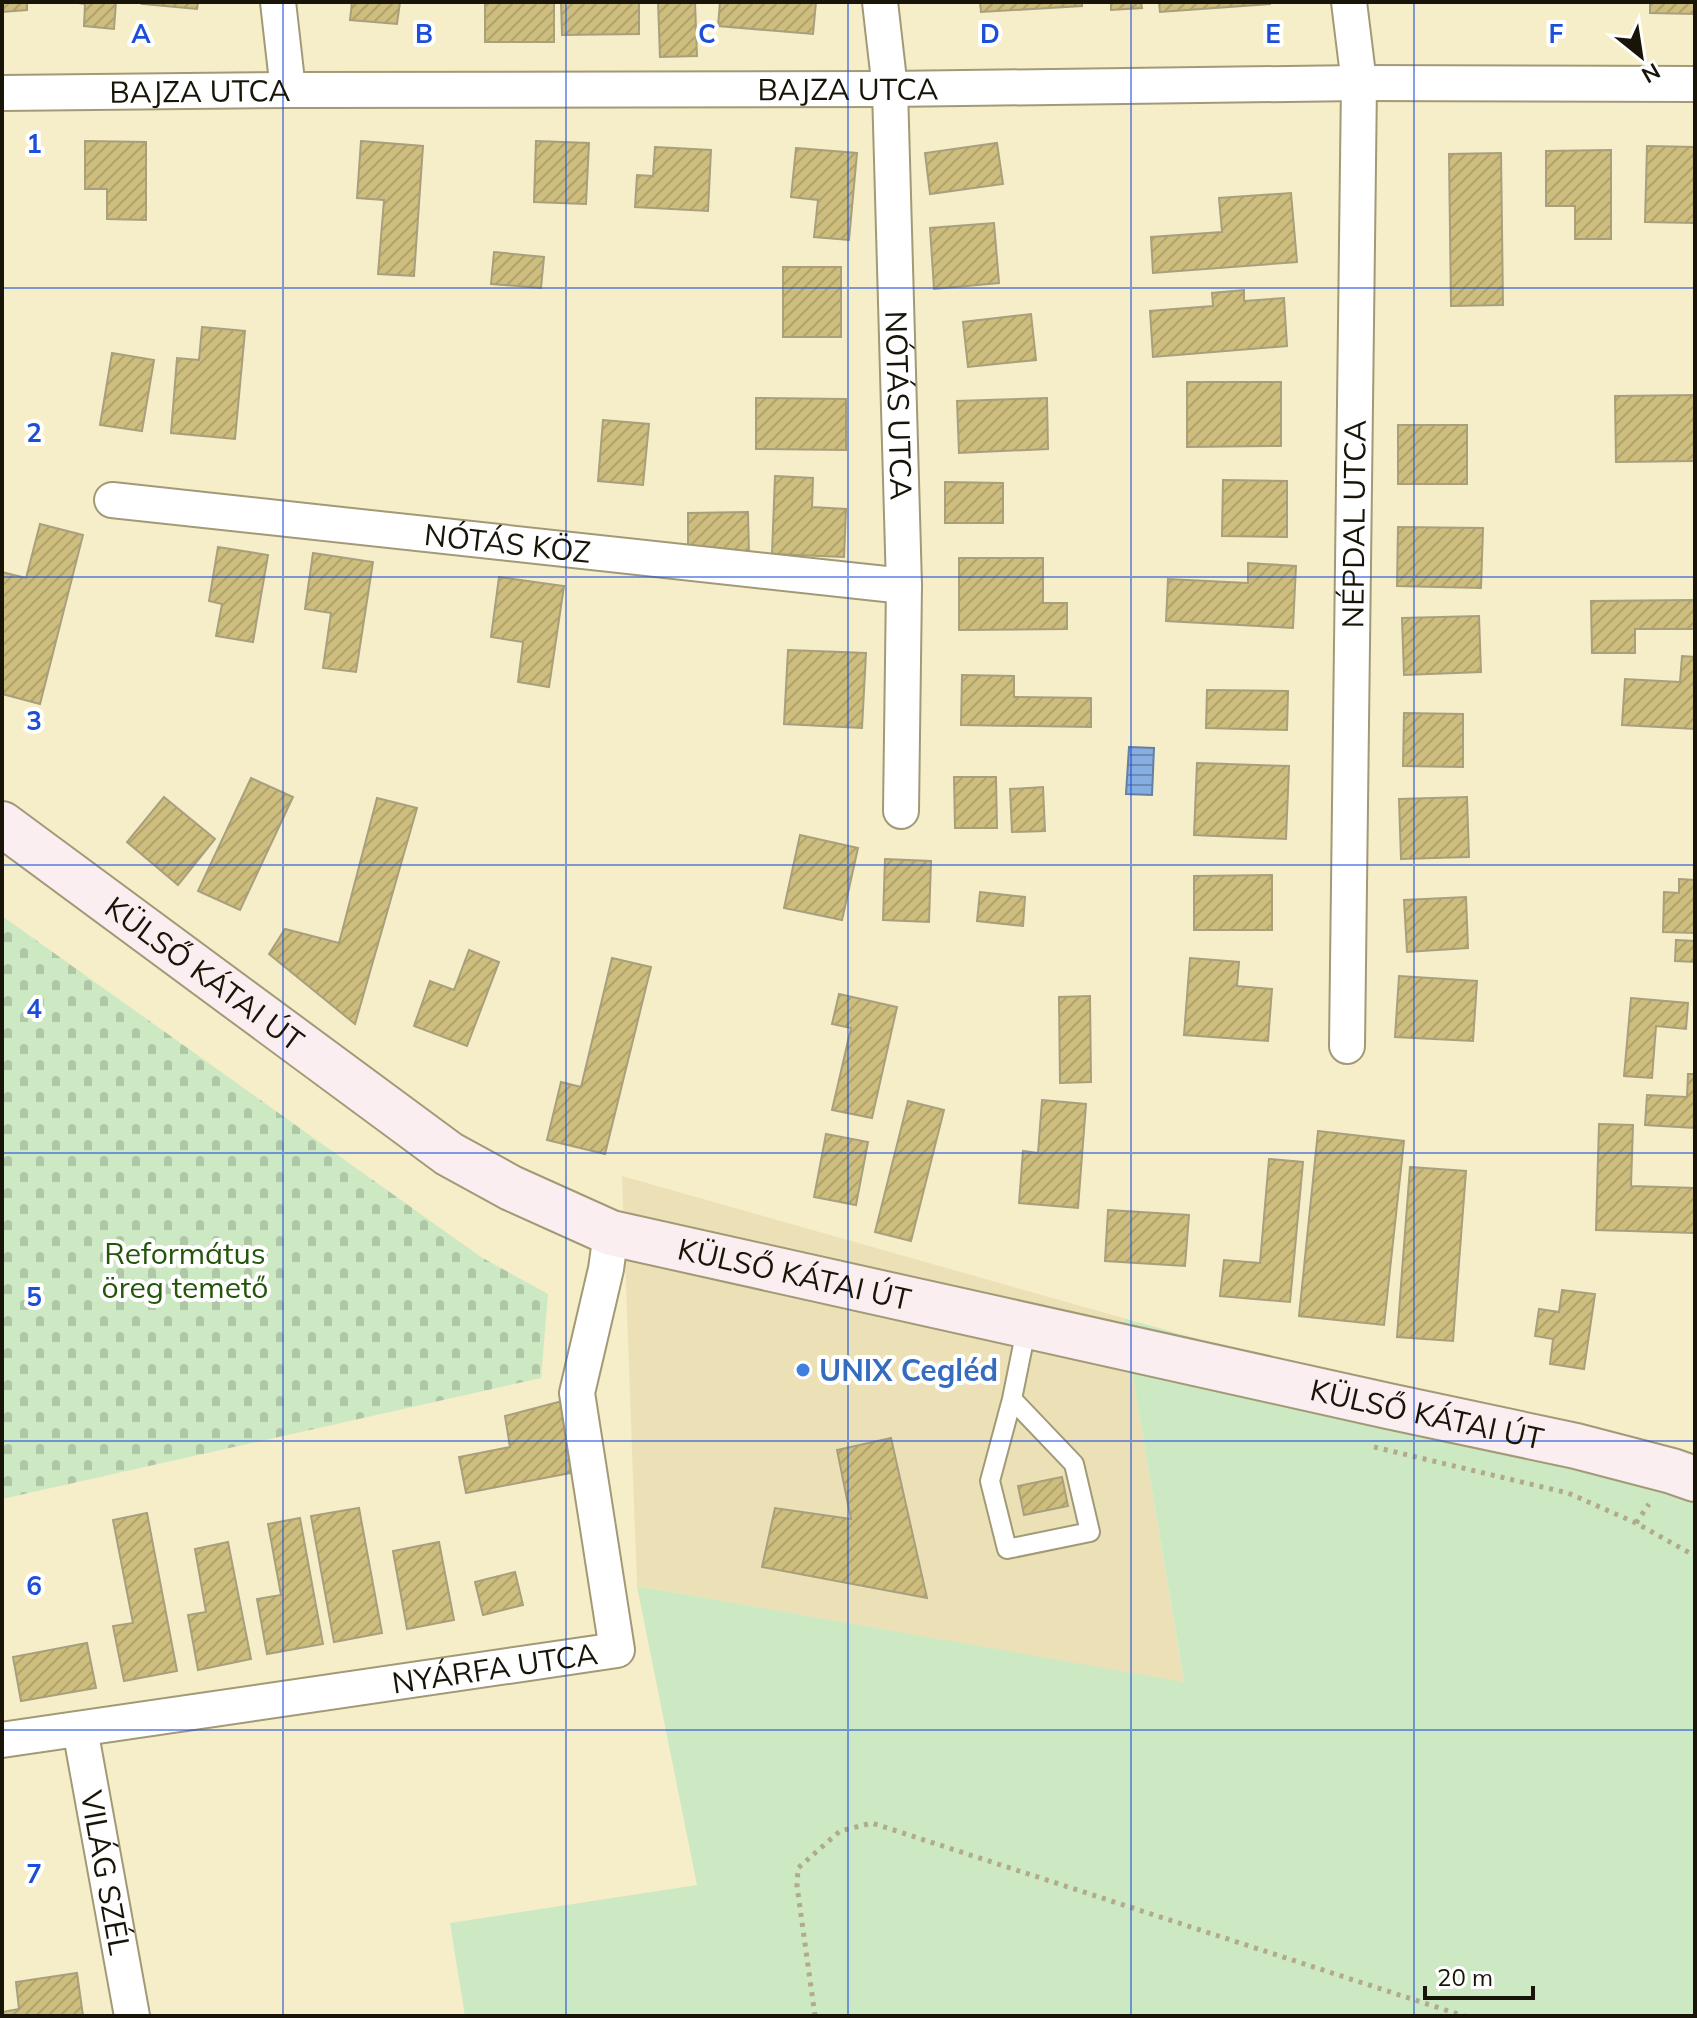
<svg xmlns="http://www.w3.org/2000/svg" width="1697" height="2018" viewBox="0 0 1697 2018" font-family="Mulish,sans-serif">
<style>
.built{fill:#ece1b6}
.grass{fill:#cde9c3}
.cemetery{fill:url(#cemetery-stones)}
.water{fill:url(#water-rules);stroke:#6580a0;stroke-width:2}
.building{fill:url(#building-hatch);stroke:#a89f7d;stroke-width:2}
.lines{fill:none;stroke-linecap:round;stroke-linejoin:round}
.service-casing{stroke:#a29977;stroke-width:22}
.minor-casing{stroke:#a29977;stroke-width:38}
.secondary-casing{stroke:#a29977;stroke-width:48}
.path{stroke:#b1aa8d;stroke-width:5;stroke-dasharray:4 6;stroke-linecap:butt}
.service{stroke:#fff;stroke-width:18}
.minor{stroke:#fff;stroke-width:34}
.secondary{stroke:#fbeef0;stroke-width:44}
.grid{fill:none;stroke:#1d4ed8;stroke-width:2;stroke-opacity:0.55}
.shop-dot{fill:#3f7fe0;stroke:#fff;stroke-width:3}
.labels{text-anchor:middle;dominant-baseline:central;stroke-width:8;stroke-linejoin:round;paint-order:stroke}
.street-label{font-size:30px;fill:#181508;stroke:#fff}
.park-label{font-size:30px;fill:#23550a;stroke:#fff}
.shop-label{font-size:30px;font-weight:bold;fill:#366cbe;stroke:#fff;text-anchor:start}
.grid-label{font-size:26px;text-anchor:middle;font-weight:bold;fill:#1d4ed8;stroke:#fff;stroke-width:8;stroke-linejoin:round;paint-order:stroke}
</style>
<defs>
<pattern id="cemetery-stones" width="16" height="16" patternUnits="userSpaceOnUse" patternTransform="scale(2)"><rect width="16" height="16" fill="#cde9c3"/><path d="M2 7V4a2 2 0 0 1 4 0v3zM10 15v-3a2 2 0 0 1 4 0v3z" fill="#afc7a6"/></pattern>
<pattern id="water-rules" width="6" height="5" patternUnits="userSpaceOnUse" patternTransform="scale(2)"><rect width="6" height="5" fill="#86aee1"/><path d="M0 2.5h6" fill="none" stroke="#6d8cb4"/></pattern>
<pattern id="building-hatch" width="6" height="6" patternUnits="userSpaceOnUse" patternTransform="scale(2)"><rect width="6" height="6" fill="#cebe7d"/><path d="M-1 1l2-2M0 6l6-6M5 7l2-2" fill="none" stroke="#b0a26b"/></pattern>
</defs>
<rect width="100%" height="100%" fill="#f6edc9"/>
<path class="built" d="M622,1176l501,142 61,365 -547,-97z"/>
<path class="grass" d="M1123,1318l294,83 278,64v551h-1230l-15,-93 247,-38 -60,-299 547,96z"/>
<path class="cemetery" d="M2,916l479,341 67,37 -7,84 -539,121z"/>
<path class="water" d="M1129,747l25,1 -2,47 -26,-1z"/>
<path class="building" d="M2,2h25v8l-25,2z
M72,2h44l-2,27 -30,-3 1,-22z
M143,2h55l-1,7 -55,-5z
M352,2h48l-3,22 -47,-4z
M485,2h69v40h-69z
M561,2h78v32l-77,1z
M658,2h37l2,54 -37,1z
M720,2h96l-3,32 -95,-8z
M980,2h102v4l-101,6z
M1111,2h30l1,6 -31,2z
M1159,2h111v2l-110,8z
M1650,2h45v12l-45,-1z
M85,141l61,1v78l-39,-1v-30h-22z
M361,141l62,5 -9,130 -36,-2 6,-74 -27,-2z
M536,141l53,2 -3,61 -52,-2z
M997,143l6,41 -73,10 -5,-41z
M1647,146l48,1v76l-50,-1z
M655,147l56,3 -3,61 -73,-4 2,-32 16,1z
M796,148l61,5 -8,87 -35,-3 4,-37 -27,-3z
M1611,150v89h-36v-33h-29v-55z
M1501,153l2,152 -52,1 -2,-152z
M1291,193l6,69 -144,11 -2,-36 71,-5 -3,-34z
M994,223l5,60 -65,6 -4,-61z
M494,252l50,5 -3,31 -50,-4z
M783,267h58v70h-58z
M1244,290v11l40,-3 3,48 -134,11 -3,-46 63,-5 -1,-13z
M1031,314l5,46 -68,7 -5,-45z
M202,327l43,4 -10,108 -64,-6 6,-75 22,2z
M112,353l42,7 -12,71 -42,-6z
M1187,382h94v64l-94,1z
M1695,395v66l-79,1 -1,-66z
M756,398l90,1v51l-90,-1z
M1047,398l1,51 -89,4 -2,-52z
M603,420l46,4 -6,61 -45,-4z
M1398,425h69v59h-69z
M775,476l38,2 -1,29 34,2 -2,48 -72,-3z
M1223,480l64,1v56l-65,-1z
M945,482l58,1v40h-58z
M748,512l1,42 -61,1v-42z
M40,524l43,11 -43,169 -38,-10v-122l24,6z
M1398,527l85,1 -2,60 -84,-2z
M218,547l50,8 -15,87 -37,-6 6,-32 -13,-3z
M313,553l60,9 -17,110 -33,-4 8,-55 -26,-4z
M959,558h84v45h24v26l-108,1z
M1248,563l48,3 -3,62 -127,-7 2,-42 80,4z
M499,577l65,9 -15,101 -31,-5 5,-40 -32,-5z
M1695,600v29h-60v24h-43l-1,-52z
M1479,616l2,56 -77,3 -2,-57z
M788,650l78,3 -4,75 -78,-4z
M1682,656l13,1v72l-73,-4 3,-46 55,3z
M962,675l52,1v21l77,1v29l-130,-2z
M1207,690l81,1 -1,39 -81,-2z
M1404,713l59,1v53l-60,-1z
M1197,763l92,3 -3,73 -92,-4z
M954,777h42l1,51h-42z
M251,778l42,19 -53,113 -42,-19z
M1043,787l2,44 -33,1 -2,-43z
M164,797l51,42 -37,46 -51,-43z
M1467,797l2,60 -68,2 -2,-60z
M377,798l40,10 -62,216 -86,-70 16,-25 54,14z
M800,835l58,13 -16,72 -58,-12z
M885,859l46,2 -2,61 -46,-2z
M1272,875v55h-78v-54z
M1679,879l16,1v53l-32,-1 1,-40 15,1z
M980,892l45,5 -2,29 -46,-5z
M1466,897l2,51 -61,4 -3,-52z
M1676,940l19,1v21l-20,-1z
M469,950l30,12 -32,84 -53,-20 16,-45 24,9z
M612,958l39,9 -46,187 -58,-14 14,-58 20,5z
M1190,958l49,4 -2,24 35,3 -4,52 -84,-6z
M1399,976l78,5 -4,60 -78,-4z
M839,994l58,13 -25,111 -40,-8 19,-82 -19,-4z
M1090,996l1,86 -31,1 -1,-86z
M1631,998l57,5 -2,26 -30,-3 -4,52 -28,-2z
M1688,1074h7v54l-50,-3 2,-30 40,2z
M1042,1100l44,4 -8,104 -59,-5 4,-52 15,2z
M908,1101l36,9 -33,131 -36,-9z
M1599,1124l34,1 -2,61 64,2v45l-99,-3z
M1318,1131l86,10 -20,184 -85,-9z
M826,1134l42,8 -12,63 -42,-8z
M1269,1159l34,3 -13,140 -70,-6 4,-36 36,3z
M1410,1167l56,4 -13,170 -56,-4z
M1108,1210l81,5 -4,51 -80,-5z
M1562,1290l33,4 -11,75 -34,-5 3,-25 -18,-3 4,-27 20,3z
M566,1400l15,71 -115,22 -7,-36 51,-10 -5,-31z
M891,1438l36,160 -165,-31 13,-59 76,11 -14,-69z
M1062,1477l6,29 -44,9 -6,-29z
M359,1508l23,125 -48,9 -23,-126z
M147,1513l30,158 -53,10 -11,-55 20,-3 -20,-103z
M300,1518l23,126 -56,10 -10,-55 24,-4 -13,-71z
M228,1542l23,117 -53,11 -10,-55 18,-3 -11,-63z
M439,1542l15,78 -47,9 -14,-78z
M515,1572l8,33 -40,10 -8,-33z
M87,1643l9,45 -75,13 -8,-44z
M77,1973l6,43h-81v-4l17,-3 -3,-27z"/>
<g class="lines">
<g class="service-casing">
<path id="service" d="M1012,1399l62,65 16,68 -83,17 -17,-68 22,-82 15,-74"/>
</g>
<g class="minor-casing">
<g id="minor">
<path d="M278,2l10,88"/>
<path id="s1" d="M880,2l10,87 14,497 -3,225"/>
<path id="s2" d="M2,93l286,-3 602,-1 469,-6 336,1"/>
<path id="s3" d="M112,500l792,86"/>
<path id="s4" d="M1347,1046l12,-963 -10,-81"/>
<path id="s5" d="M80,1729l52,287"/>
<path id="s6" d="M2,1740l615,-90 -40,-257 29,-124 5,-36"/>
</g>
</g>
<g class="secondary-casing">
<g id="secondary">
<path id="s7" d="M2,824l447,330 62,34 100,45 777,173 188,40 96,25 23,8"/>
</g>
</g>
<path class="path" d="M1374,1447l194,46 68,30 59,33
M1636,1523l13,-19
M815,2016l-18,-130 1,-18 42,-37 32,-8 592,193"/>
<use href="#service" class="service"/>
<use href="#minor" class="minor"/>
<use href="#secondary" class="secondary"/>
</g>
<path class="grid" d="M283,2v2014M566,2v2014M848,2v2014M1131,2v2014M1414,2v2014M2,288h1693M2,577h1693M2,865h1693M2,1153h1693M2,1441h1693M2,1730h1693"/>
<circle class="shop-dot" cx="803" cy="1370" r="8"/>
<g class="labels">
<g class="street-label">
<text stroke="none"><textPath href="#s2" startOffset="846">BAJZA UTCA</textPath></text>
<text stroke="none"><textPath href="#s2" startOffset="198">BAJZA UTCA</textPath></text>
<text stroke="none"><textPath href="#s1" startOffset="404">NÓTÁS UTCA</textPath></text>
<text stroke="none"><textPath href="#s4" startOffset="522">NÉPDAL UTCA</textPath></text>
<text stroke="none"><textPath href="#s3" startOffset="398">NÓTÁS KÖZ</textPath></text>
<text stroke="none"><textPath href="#s7" startOffset="252">KÜLSŐ KÁTAI ÚT</textPath></text>
<text stroke="none"><textPath href="#s7" startOffset="924">KÜLSŐ KÁTAI ÚT</textPath></text>
<text stroke="none"><textPath href="#s7" startOffset="1572">KÜLSŐ KÁTAI ÚT</textPath></text>
<text stroke="none"><textPath href="#s6" startOffset="498">NYÁRFA UTCA</textPath></text>
<text stroke="none"><textPath href="#s5" startOffset="146">VILÁG SZÉL</textPath></text>
</g>
<g class="park-label">
<text x="185" y="1253">Református<tspan x="185" dy="34">öreg temető</tspan></text>
</g>
<g class="shop-label">
<text x="819" y="1370">UNIX Cegléd</text>
</g>
</g>
<g class="grid-label">
<text x="141" y="43">A</text>
<text x="424" y="43">B</text>
<text x="707" y="43">C</text>
<text x="990" y="43">D</text>
<text x="1273" y="43">E</text>
<text x="1556" y="43">F</text>
<text x="34" y="153">1</text>
<text x="34" y="442">2</text>
<text x="34" y="730">3</text>
<text x="34" y="1018">4</text>
<text x="34" y="1306">5</text>
<text x="34" y="1595">6</text>
<text x="34" y="1883">7</text>
</g>
<rect width="1697" height="2018" fill="none" stroke="#181508" stroke-width="8"/>
<g transform="translate(1641 56) rotate(150)" stroke="#ffffff" stroke-width="6" paint-order="stroke">
<path d="M0-6L14 30L0 20L-14 30Z" fill="#181508"/>
<text y="-12" font-size="22" font-weight="bold" text-anchor="middle" fill="#181508">N</text>
</g>
<path d="M1425 1986v12h108v-12" fill="none" stroke="#181508" stroke-width="4"/>
<text x="1437" y="1986" font-size="24" fill="#181508" stroke="#ffffff" stroke-width="6" paint-order="stroke">20 m</text>
</svg>
